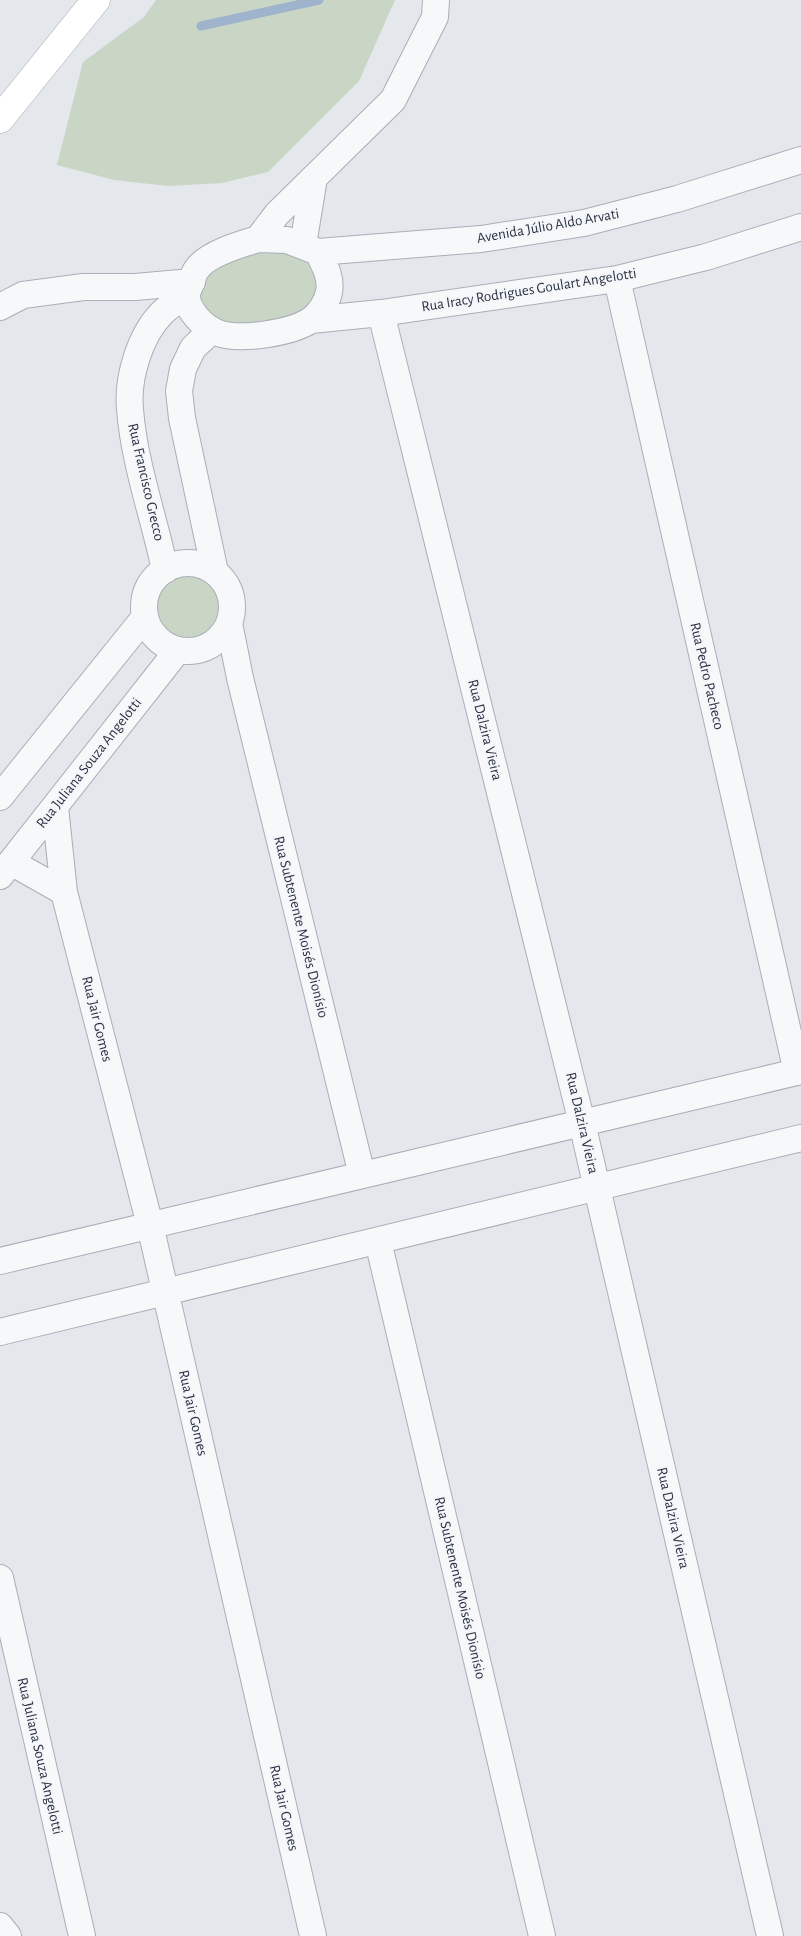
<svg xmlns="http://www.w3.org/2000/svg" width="801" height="1936" viewBox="0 0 801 1936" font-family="'Alegreya Sans',sans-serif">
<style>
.green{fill:#c9d6c5}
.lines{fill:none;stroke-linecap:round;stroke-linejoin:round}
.stream{stroke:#9fb4cc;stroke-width:9}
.minor-casing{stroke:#a9aeb7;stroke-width:28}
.secondary-casing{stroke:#a9aeb7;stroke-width:29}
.minor{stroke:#f7f8fa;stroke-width:26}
.secondary{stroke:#fff;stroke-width:28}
.labels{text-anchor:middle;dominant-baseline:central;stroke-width:4;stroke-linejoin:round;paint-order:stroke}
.street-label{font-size:15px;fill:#2b3445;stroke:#f4f6f9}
</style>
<rect width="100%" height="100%" fill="#e4e7ec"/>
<path class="green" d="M156,0h239l-36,81 -91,91 -46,11 -54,3 -54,-6 -57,-15 26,-103 61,-45z
M286,250l24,10 7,14 2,16 -6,10 -14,14 -35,12 -41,-3 -22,-16 -3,-16 9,-20 50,-20z
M154 608a34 34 0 1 1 68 0a34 34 0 1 1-68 0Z"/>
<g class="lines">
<path class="stream" d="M201,26l118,-26"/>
<g class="minor-casing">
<path id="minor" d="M258,239l29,1 31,12c6,12 14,26 11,40 -2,10 -9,22 -18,28 -20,13 -70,21 -93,13 -14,-5 -33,-24 -31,-40 1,-3 3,-7 4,-10 2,-5 3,-11 6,-14 10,-15 44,-25 61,-30z
M258,239l19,-25 116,-114 42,-83 1,-17
M303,245l11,-67
M318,252l163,-13 103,-16 93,-24 124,-39
M617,279l180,793
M0,307l23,-12 60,-8h52l57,-5
M381,313l201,810 188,813
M311,320l70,-7 236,-34 89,-22 95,-30
M212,330l-19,18 -10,21 -4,22 3,27 33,154
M144 607a44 44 0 1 1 88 0a44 44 0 1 1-88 0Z
M165,570c-11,-53 -31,-107 -35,-161 -3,-31 10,-74 32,-96 7,-7 17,-13 25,-19
M229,623l11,55 122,497
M0,797l145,-180
M55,807l9,85 86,333 163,711
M11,862l53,30
M0,876l178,-226
M378,1241l164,695
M0,1261l801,-190
M0,1332l801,-194
M0,1578l82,358
M0,1926l8,10"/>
</g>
<g class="secondary-casing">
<path id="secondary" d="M0,119l96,-119"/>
</g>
<use href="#minor" class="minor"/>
<use href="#secondary" class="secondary"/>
</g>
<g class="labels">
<g class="street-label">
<text transform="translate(548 226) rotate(-10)">Avenida Júlio Aldo Arvati</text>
<text transform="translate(529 290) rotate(-9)">Rua Iracy Rodrigues Goulart Angelotti</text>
<text transform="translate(146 482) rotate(77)">Rua Francisco Grecco</text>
<text transform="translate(707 676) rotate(77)">Rua Pedro Pacheco</text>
<text transform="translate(485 730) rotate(76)">Rua Dalzira Vieira</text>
<text transform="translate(89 763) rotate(-52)">Rua Juliana Souza Angelotti</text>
<text transform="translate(301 927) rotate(76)">Rua Subtenente Moisés Dionísio</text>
<text transform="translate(97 1019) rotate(76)">Rua Jair Gomes</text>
<text transform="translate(582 1123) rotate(77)">Rua Dalzira Vieira</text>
<text transform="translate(193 1413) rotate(77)">Rua Jair Gomes</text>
<text transform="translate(673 1518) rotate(77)">Rua Dalzira Vieira</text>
<text transform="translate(460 1588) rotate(77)">Rua Subtenente Moisés Dionísio</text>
<text transform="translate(40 1756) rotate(77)">Rua Juliana Souza Angelotti</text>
<text transform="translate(284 1808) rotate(77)">Rua Jair Gomes</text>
</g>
</g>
</svg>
